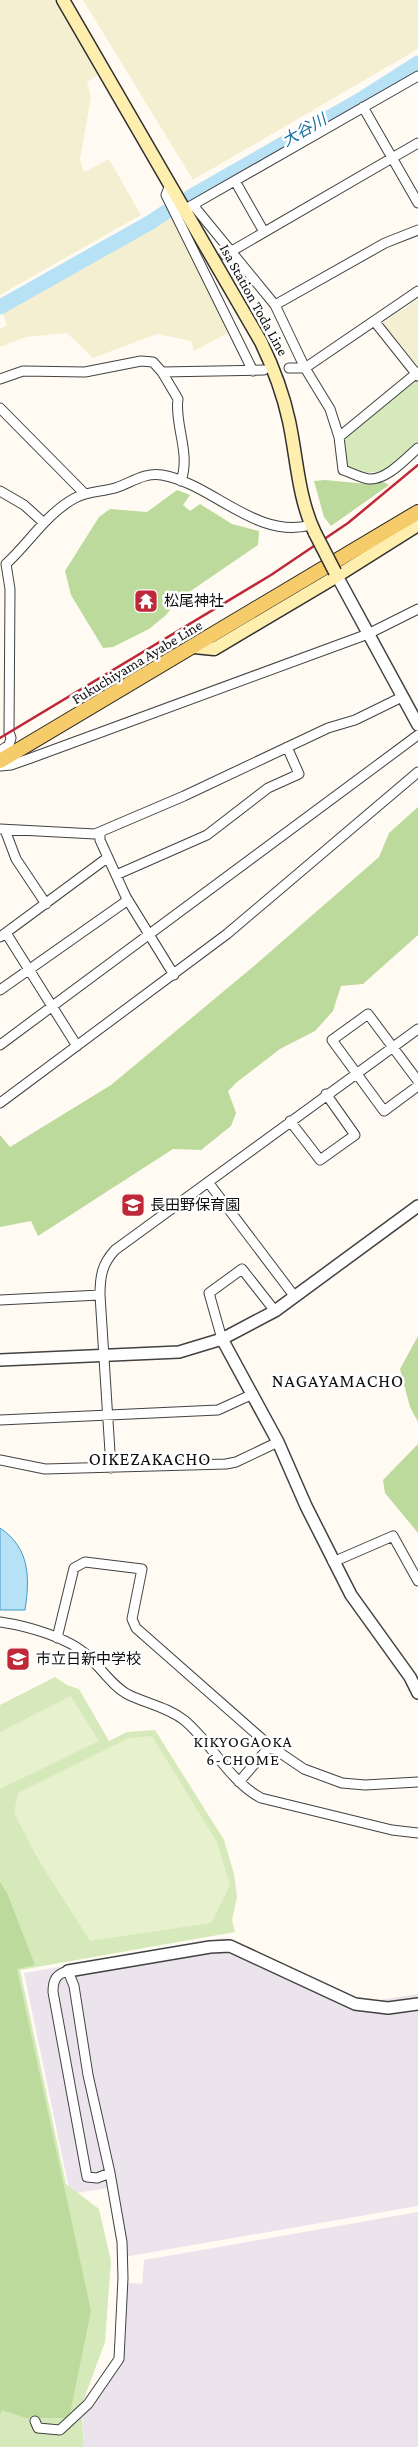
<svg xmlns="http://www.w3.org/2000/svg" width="418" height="2447" viewBox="0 0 418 2447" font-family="'Crimson Pro','Noto Sans JP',serif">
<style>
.industrial{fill:#ece4ed}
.farmland{fill:#f5efd2}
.green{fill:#d6e9bb}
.forest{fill:#bbda9b}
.pitch{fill:#e7f1cd}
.water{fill:#b7e2f5;stroke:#3f9dcc}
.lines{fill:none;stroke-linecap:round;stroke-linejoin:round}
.river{stroke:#b7e2f5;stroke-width:15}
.minor-casing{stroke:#424242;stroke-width:11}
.tertiary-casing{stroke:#424242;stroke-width:14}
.secondary-casing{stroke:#313131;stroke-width:15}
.primary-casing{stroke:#202020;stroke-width:16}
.minor{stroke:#fff;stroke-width:9}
.tertiary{stroke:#fff;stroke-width:11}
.secondary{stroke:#feefae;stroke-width:12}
.primary{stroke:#f6cb6a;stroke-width:14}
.rail{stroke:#be2839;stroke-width:2.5}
.secondary-bridge-casing{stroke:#313131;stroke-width:15;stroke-linecap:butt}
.secondary-bridge{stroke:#feefae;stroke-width:12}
.labels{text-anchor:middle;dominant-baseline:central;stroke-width:5;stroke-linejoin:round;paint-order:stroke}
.street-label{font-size:15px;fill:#0f0f0f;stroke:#fff}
.poi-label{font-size:15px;fill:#0f0f0f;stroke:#fff;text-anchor:start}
.water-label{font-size:16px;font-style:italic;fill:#196ea0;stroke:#fff}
.neighbourhood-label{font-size:16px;letter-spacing:1px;fill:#0f0f0f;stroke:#fff}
.quarter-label{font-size:18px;letter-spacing:1px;fill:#0f0f0f;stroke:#fff}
</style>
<rect width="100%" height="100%" fill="#fffbf2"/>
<path class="industrial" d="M226,1938l140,64 52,-8v212l-294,51 -16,-69 -38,6 -46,-221z
M418,2212v235h-334l-2,-36 34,-53 4,-76 22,2 2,-24z"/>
<path class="farmland" d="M0,0h55l43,75 -11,7 4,15 -11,63 4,12 25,-13 32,56 -141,80z
M83,0h335v49l-225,131z
M173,215l57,117 -36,19 -3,-10 -34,-7 -64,24 -26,-25 -41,4 -26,10v-18l7,-4 -5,-12z
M418,299v68l-2,1 -35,-44z"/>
<path class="green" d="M418,376v66l-34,29 -18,2 -19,-7 -4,-28z
M55,1677l12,8 12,4 30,52 18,-9 28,-2 69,110 10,34 3,23 -5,23 3,12 -215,38 46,214 33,25 12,52 -6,81 -24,65 3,40h-84v-742z"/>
<path class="forest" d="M325,480l42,4 15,-3 7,4 -58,41 -7,-9 -10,-36z
M177,490l13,5 -7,10 7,6 10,-7 32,20 27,7 -1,14 -79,54 -14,17 -16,13 -36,18 -10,1 -32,-53 -6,-24 34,-54 11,-8 37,3z
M418,807v128l-55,49 -22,2 -8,25 -18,20 -35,18 -43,33 -9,9 8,22 -5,13 -30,24 -28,-1 -135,87 -7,-15 -31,6v-92l10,12 101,-62 143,-119 125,-109 10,-24z
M418,1336v86l-8,-15 -10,-38z
M418,1444v89l-33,-40 -2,-13z
M0,1882l7,11 28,72 -18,4 74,342 -22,107h-43l-24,-8 -2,4z"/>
<path class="pitch" d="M71,1696l28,45 -99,48v-57z
M152,1736l65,106 13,43 -19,38 -121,18 -51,-80 -25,-48 4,-20 111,-55z"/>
<path class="water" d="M0,1528c30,20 30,50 25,82h-25z"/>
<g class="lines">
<path class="river" d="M190,197l170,-97 58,-37
M0,307l151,-85 15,-10"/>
<g class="minor-casing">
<path id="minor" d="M363,107l55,96
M235,181l29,51
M170,185l-4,10 87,176
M193,205l82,100 30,63 25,41 9,28 4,33c7,2 18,8 26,9 18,1 36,-20 49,-31
M189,207l229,-131
M225,255l193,-112
M275,305l110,-62 33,-13
M375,322l43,54
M289,368h16l113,-77
M162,372l102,-2
M0,379l23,-8 62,1 56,-11 12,1 9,10 16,27c-4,25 13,54 3,82
M0,408l84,85
M339,437l79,-65
M0,491l24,14 20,18
M6,564c23,-21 41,-51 69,-66 13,-7 26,-6 40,-10 16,-5 29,-16 47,-13 51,9 94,65 149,50
M0,751l9,-6 2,-7 -2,-6 1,-143 -4,-25
M0,766l11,-1 20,-7 337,-124 50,-25
M0,829l95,5 89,-38 144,-68 27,-8 47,-23
M5,830l11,29 30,45
M100,832v8l26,57 48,78
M116,875l91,-40 61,-47 31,-14 -12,-27
M6,933l71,113
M0,937l107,-79
M0,990l128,-90
M0,1045l418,-310
M418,1081l-50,-67 -36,26 52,71 34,-25
M0,1103l227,-169 191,-162
M290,1121l30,39 35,-25 -29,-41
M208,1182l87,115
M0,1300l100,-5
M222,1339l-13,-46 33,-24 33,42
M0,1420l218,-10 35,-16
M0,1460l45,9 181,-5 10,-2 42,-20
M111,1468l-11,-173c0,-19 2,-31 15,-45l303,-221
M333,1562l60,-26 25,45
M0,1622c27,4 68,15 88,34 13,12 25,31 41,39 19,9 38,12 55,25 28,23 44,60 77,78l131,32 26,3
M57,1638l17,-70 11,-6 57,7 -10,50 4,9 134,118 34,23 38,14 23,2 53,-3
M239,1782l31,-36
M35,2421l3,7 22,2 28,-26 31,-45 4,-81 -1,-36 -12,-69 -22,-98 -14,-89 -6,-15c-12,3 -15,9 -15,21l34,185 10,1 13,-5"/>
</g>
<g class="tertiary-casing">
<path id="tertiary" d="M337,576l81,149
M222,1339l56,103 28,64 45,89 59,82 8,16
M0,1360l179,-8 43,-13 53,-28 143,-105
M68,1971l142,-24 20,-1 125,58 33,4 30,-4"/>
</g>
<g class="secondary-casing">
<path id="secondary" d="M63,0l198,342c12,25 22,51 28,79 8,37 9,77 26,112
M194,647l20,2 123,-73 81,-51"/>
</g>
<g class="primary-casing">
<path id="primary" d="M0,761l418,-249"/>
</g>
<use href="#minor" class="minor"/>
<use href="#tertiary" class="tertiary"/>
<use href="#secondary" class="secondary"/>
<use href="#primary" class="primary"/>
<path class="rail" d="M0,738l271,-163 77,-52 70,-58"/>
<g class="secondary-bridge-casing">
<path id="secondary-bridge" d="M315,533l20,39"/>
</g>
<use href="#secondary-bridge" class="secondary-bridge"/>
</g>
<defs>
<g id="temple-square" transform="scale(1.25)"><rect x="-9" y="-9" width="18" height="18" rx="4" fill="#be2839" stroke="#fff"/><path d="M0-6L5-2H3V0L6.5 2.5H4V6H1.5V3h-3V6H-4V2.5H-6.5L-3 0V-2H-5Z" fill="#fff"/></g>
<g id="school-square" transform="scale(1.25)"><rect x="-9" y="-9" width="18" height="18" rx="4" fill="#be2839" stroke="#fff"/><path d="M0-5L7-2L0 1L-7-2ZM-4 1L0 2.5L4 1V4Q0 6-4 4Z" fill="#fff"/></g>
</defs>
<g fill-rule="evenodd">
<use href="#temple-square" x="146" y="601"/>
<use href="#school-square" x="133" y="1205"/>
<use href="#school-square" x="18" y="1659"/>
</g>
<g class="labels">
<g class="street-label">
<text transform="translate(254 300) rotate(61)">Isa Station Toda Line</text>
<text transform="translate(137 662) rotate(-31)">Fukuchiyama Ayabe Line</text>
</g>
<g class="poi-label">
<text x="164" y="601">松尾神社</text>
<text x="150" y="1205">長田野保育園</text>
<text x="36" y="1659">市立日新中学校</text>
</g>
<g class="water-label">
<text transform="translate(304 130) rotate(-30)">大谷川</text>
</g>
<g class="neighbourhood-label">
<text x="243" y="1741">KIKYOGAOKA<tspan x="243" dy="18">6-CHOME</tspan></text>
</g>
<g class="quarter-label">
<text x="338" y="1381">NAGAYAMACHO</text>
<text x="150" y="1459">OIKEZAKACHO</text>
</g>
</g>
</svg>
